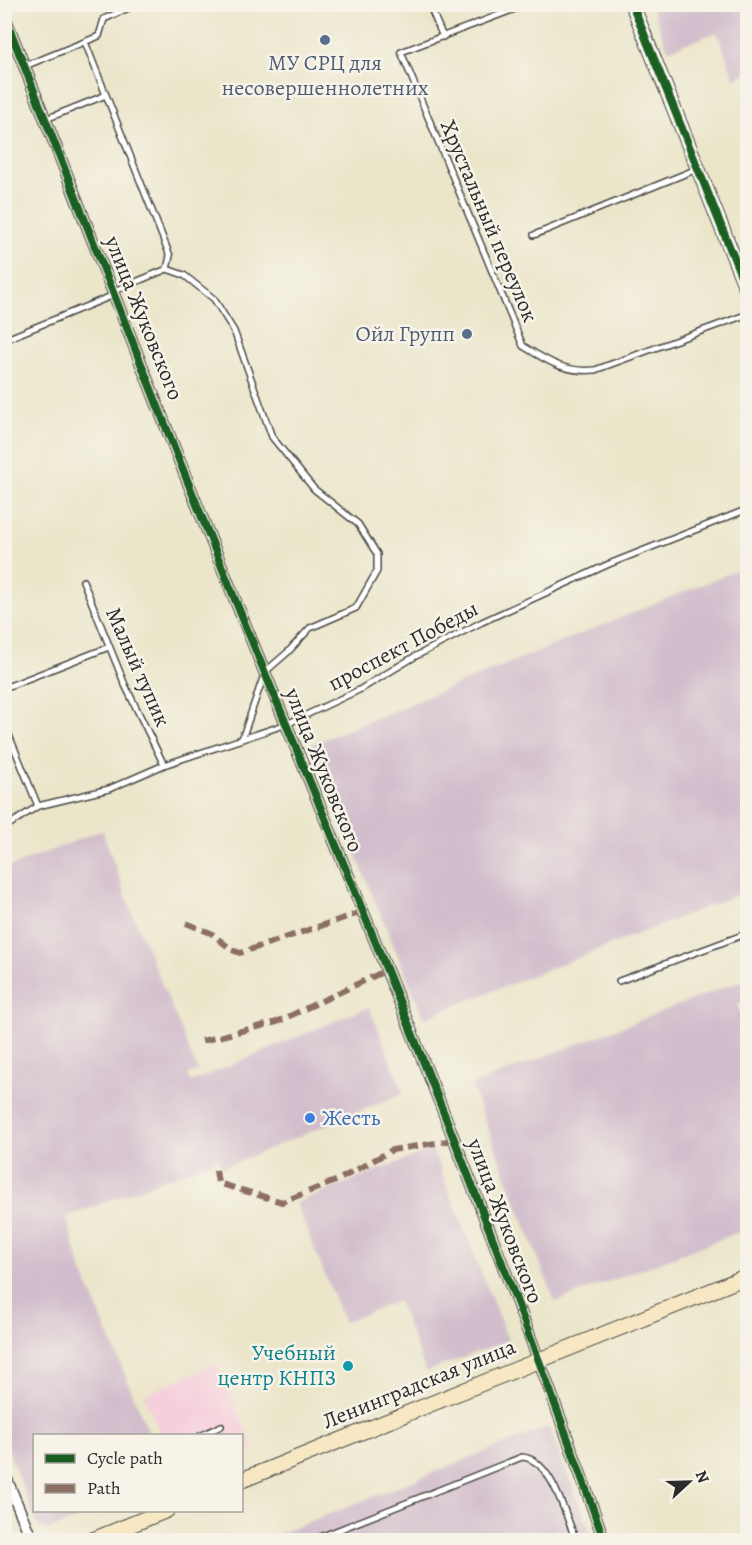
<svg xmlns="http://www.w3.org/2000/svg" width="752" height="1545" viewBox="0 0 752 1545" font-family="Alegreya,serif">
<style>
.built{fill:#f5cfdc}
.industrial{fill:#d1bdcc}
.lines{fill:none;stroke-linecap:round;stroke-linejoin:round}
.service-casing{stroke:#484743;stroke-width:8}
.minor-casing{stroke:#484743;stroke-width:13}
.tertiary-casing{stroke:#484743;stroke-width:16}
.secondary-casing{stroke:#484743;stroke-width:17}
.service{stroke:#fff;stroke-width:5}
.minor{stroke:#fff;stroke-width:10}
.tertiary{stroke:#fff;stroke-width:14}
.secondary{stroke:#f7e8c3;stroke-width:15}
.quiet{stroke:#8d6e63;stroke-width:6;stroke-dasharray:12 6;stroke-linecap:butt}
.cycleway-casing{stroke:#f7f3e8;stroke-width:11}
.cycleway{stroke:#1b5e20;stroke-width:8}
.service-dot{fill:#5c6f8a;stroke:#f7f3e8;stroke-width:2}
.shop-dot{fill:#3f7fe0;stroke:#f7f3e8;stroke-width:2}
.culture-dot{fill:#0f9aa8;stroke:#f7f3e8;stroke-width:2}
.labels{text-anchor:middle;dominant-baseline:central;stroke-width:5;stroke-linejoin:round;paint-order:stroke}
.service-label{font-size:22px;fill:#4e5e75;stroke:#f7f3e8}
.street-label{font-size:22px;fill:#2b2b2b;stroke:#f7f3e8}
.shop-label{font-size:22px;fill:#366cbe;stroke:#f7f3e8;text-anchor:start}
.culture-label{font-size:22px;fill:#0d838f;stroke:#f7f3e8;text-anchor:end}
</style>
<rect width="100%" height="100%" fill="#f7f3e8"/>
<filter id="ink" filterUnits="userSpaceOnUse"><feTurbulence type="fractalNoise" baseFrequency=".0167" numOctaves="2"/><feDisplacementMap in="SourceGraphic" scale="12" xChannelSelector="R" yChannelSelector="G"/><feConvolveMatrix kernelMatrix="1 2 1 2 8 2 1 2 1" color-interpolation-filters="sRGB"/></filter>
<filter id="wash" filterUnits="userSpaceOnUse"><feTurbulence type="fractalNoise" baseFrequency=".008" numOctaves="4" result="noise"/><feDisplacementMap in="SourceGraphic" scale="24" xChannelSelector="R" yChannelSelector="G"/><feGaussianBlur stdDeviation="1.35" result="paint"/><feColorMatrix in="noise" values="0 0 0 0 0 0 0 0 0 0 0 0 0 0 0 0 0 1.4 0 .05"/><feComposite in="paint" operator="in"/></filter>
<g filter="url(#wash)">
<rect width="100%" height="100%" fill="#ebe6ca"/>
<path class="built" d="M217,1363l37,85 -12,6v-18l-81,-1 -17,-40z"/>
<path class="industrial" d="M651,5h96v68l-13,5 -17,-46 -49,18z
M747,566v325l-323,127 -114,-273z
M102,830l29,80 67,161 -10,4 3,7 178,-75 35,86 -181,75 -5,-9 -152,58 15,52 69,166 -116,1v74l66,1 -52,19 -8,-2 -5,-8 -30,-78v-573z
M741,981l7,17 -11,7 11,25 -1,199 -192,73 -84,-217z
M432,1149l76,191 -82,32 -28,-71 -54,21 -48,-119z
M548,1427l46,113h-330z"/>
</g>
<g filter="url(#ink)">
<g class="lines">
<g class="service-casing">
<path id="service" d="M429,4l14,33
M528,4l-127,48 122,294c24,15 42,27 72,24l153,-56
M85,42l21,53
M25,66l74,-30 5,-17 33,-15
M46,119l60,-24 64,161 -3,13 -53,22
M534,235l163,-66
M167,269l17,6 30,24 20,32 38,106 42,52 44,35 19,30v17l-21,37 -46,20 -22,24 -23,20 -23,67
M4,340l110,-45
M83,581l42,104 39,80
M4,688l105,-41
M4,723l34,83
M4,828l34,-22 71,-17 55,-24 123,-41 74,-35 53,-32 68,-35 127,-58 139,-55
M619,981l129,-48
M200,1436l21,-10
M313,1540l209,-83c30,2 43,59 54,83"/>
</g>
<g class="minor-casing">
<path id="minor" d="M4,15c87,219 171,440 261,658 119,287 236,575 339,867
M4,1473l28,67"/>
</g>
<g class="tertiary-casing">
<path id="tertiary" d="M632,4l116,289"/>
</g>
<g class="secondary-casing">
<path id="secondary" d="M242,1480l506,-204
M93,1540l74,-30"/>
</g>
<use href="#service" class="service"/>
<use href="#minor" class="minor"/>
<use href="#tertiary" class="tertiary"/>
<use href="#secondary" class="secondary"/>
<path class="quiet" d="M186,923l25,10 21,17 8,3 122,-41
M202,1041l75,-19 110,-52
M216,1170l2,13 64,19 56,-22 54,-30 62,-10"/>
<g class="cycleway-casing">
<path id="cycleway" d="M632,4l116,289
M4,15c87,219 171,440 261,658 119,287 236,575 339,867"/>
</g>
<use href="#cycleway" class="cycleway"/>
</g>
</g>
<g class="service-dot">
<circle cx="325" cy="40" r="6"/>
<circle cx="467" cy="334" r="6"/>
</g>
<circle class="shop-dot" cx="310" cy="1118" r="6"/>
<circle class="culture-dot" cx="348" cy="1366" r="6"/>
<g class="labels">
<g class="service-label">
<text x="325" y="63">МУ СРЦ для<tspan x="325" dy="25">несовершеннолетних</tspan></text>
<text x="455" y="334" text-anchor="end">Ойл Групп</text>
</g>
<g class="street-label">
<text transform="translate(489 221) rotate(67)">Хрустальный переулок</text>
<text transform="translate(144 318) rotate(68)">улица Жуковского</text>
<text transform="translate(403 646) rotate(-28)">проспект Победы</text>
<text transform="translate(138 667) rotate(66)">Малый тупик</text>
<text transform="translate(324 770) rotate(68)">улица Жуковского</text>
<text transform="translate(505 1221) rotate(69)">улица Жуковского</text>
<text transform="translate(419 1384) rotate(-22)">Ленинградская улица</text>
</g>
<g class="shop-label">
<text x="322" y="1118">Жесть</text>
</g>
<g class="culture-label">
<text x="336" y="1353">Учебный<tspan x="336" dy="25">центр КНПЗ</tspan></text>
</g>
</g>
<rect width="752" height="1545" fill="none" stroke="#f7f3e8" stroke-width="24"/>
<rect x="33" y="1434" width="210" height="78" fill="#f7f3e8" stroke="#a5a39c" stroke-width="1.5"/>
<rect x="45" y="1454" width="30" height="9" fill="#1b5e20" stroke="#a5a39c" stroke-width="1.5"/>
<text x="87" y="1464" font-size="18" fill="#2b2b2b">Cycle path</text>
<rect x="45" y="1484" width="30" height="9" fill="#8d6e63" stroke="#a5a39c" stroke-width="1.5"/>
<text x="87" y="1494" font-size="18" fill="#2b2b2b">Path</text>
<g transform="translate(689 1482) rotate(68)" stroke="#f7f3e8" stroke-width="4.5" paint-order="stroke">
<path d="M0-4.5L10 22L0 15L-10 22Z" fill="#2b2b2b"/>
<text y="-9" font-size="16" font-weight="bold" text-anchor="middle" fill="#2b2b2b">N</text>
</g>
</svg>
